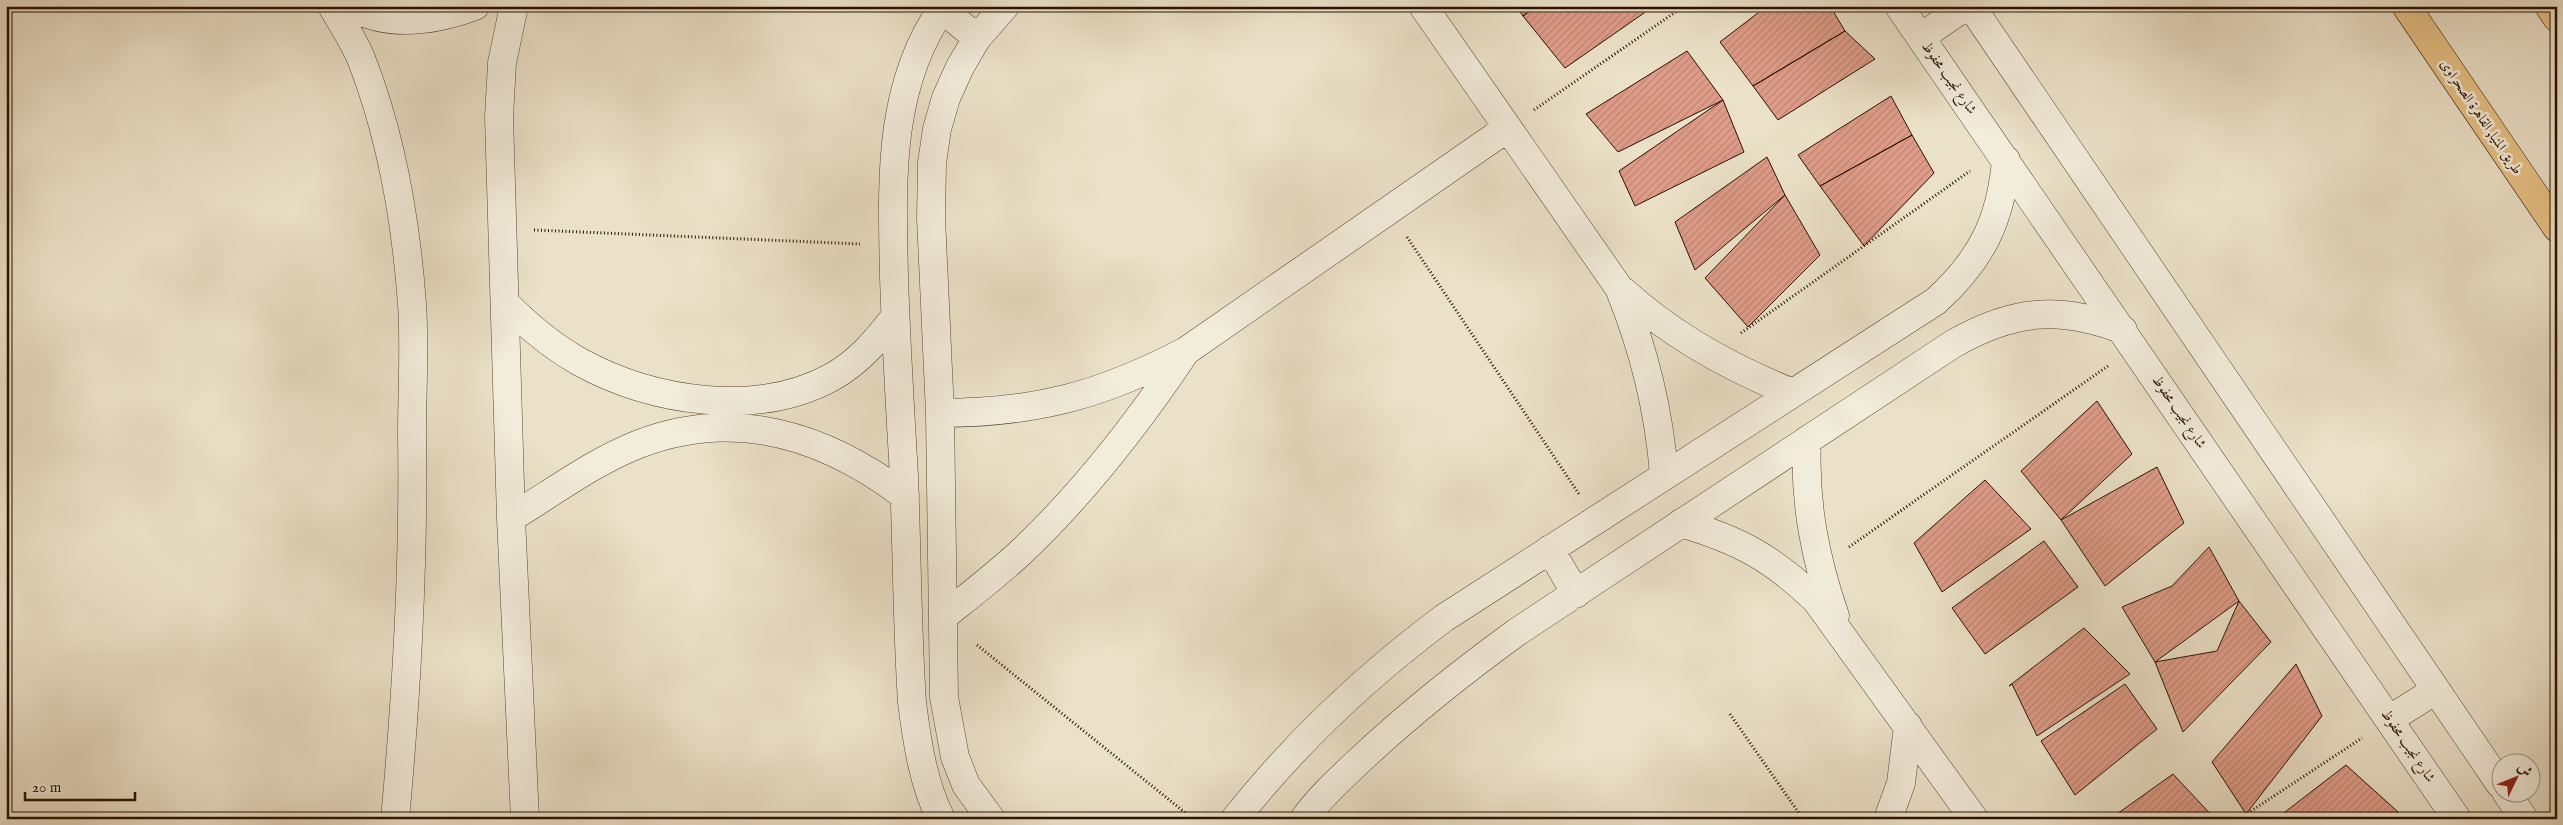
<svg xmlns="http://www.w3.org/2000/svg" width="2563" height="825" viewBox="0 0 2563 825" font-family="'IM FELL English',Amiri,serif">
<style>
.building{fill:url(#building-hatch);stroke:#291103}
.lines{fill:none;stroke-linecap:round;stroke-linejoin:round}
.minor-casing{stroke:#5a4534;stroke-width:29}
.highway-casing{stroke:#291103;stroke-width:29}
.path{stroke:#291103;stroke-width:3;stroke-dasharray:1 2.5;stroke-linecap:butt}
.minor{stroke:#f2ecdb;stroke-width:28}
.highway{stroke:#e6c084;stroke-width:28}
.labels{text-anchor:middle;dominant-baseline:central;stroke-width:5;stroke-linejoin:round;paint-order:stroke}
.street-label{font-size:14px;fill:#291103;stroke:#f2ecdb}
</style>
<defs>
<pattern id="building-hatch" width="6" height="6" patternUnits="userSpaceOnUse" patternTransform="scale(1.25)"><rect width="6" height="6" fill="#df9c88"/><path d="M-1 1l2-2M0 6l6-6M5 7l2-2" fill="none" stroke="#bf8574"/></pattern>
</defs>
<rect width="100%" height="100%" fill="#ebe1c8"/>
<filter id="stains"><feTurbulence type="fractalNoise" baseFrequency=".004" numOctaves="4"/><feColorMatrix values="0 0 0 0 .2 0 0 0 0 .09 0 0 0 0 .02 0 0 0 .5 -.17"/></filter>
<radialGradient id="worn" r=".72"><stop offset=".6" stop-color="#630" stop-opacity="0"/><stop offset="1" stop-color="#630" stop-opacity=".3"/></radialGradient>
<path class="building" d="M1516,6h21l-14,10z
M1537,6h117l-89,62 -42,-52z
M1767,6h63l15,25 -92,55 -33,-44z
M1845,31l30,28 -97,61 -25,-34z
M1687,51l36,49 -105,52 -32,-38z
M1891,96l21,39 -92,51 -22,-31z
M1723,100l21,52 -109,54 -16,-35z
M1912,135l22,38 -70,73 -44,-60z
M1767,157l18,38 -90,75 -20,-48z
M1785,195l35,60 -72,72 -43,-49z
M2097,401l35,53 -71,66 -40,-49z
M2157,467l27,56 -79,63 -44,-66z
M1985,480l46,49 -89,63 -28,-49z
M2044,541l34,46 -93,67 -33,-46z
M2209,547l30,54 -84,61 -33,-55 50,-21z
M2239,601l32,41 -88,90 -28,-70 62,-11z
M2084,628l46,46 -93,62 -25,-52 -3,2z
M2296,664l26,52 -76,98 -34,-52z
M2125,684l32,45 -82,66 -34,-54z
M2346,765l52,47 -10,7h-112z
M2173,774l42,45h-105z"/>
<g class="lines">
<g class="minor-casing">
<path id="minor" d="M332,6c10,18 23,36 30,55 30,77 44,161 50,243 3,43 0,86 0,129 2,129 -5,257 -17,386
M349,6c40,22 86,15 126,0
M514,6l-12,57 -3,54 12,401 14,301
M1423,6l196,282c25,61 40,121 45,187
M1899,6l558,813
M1971,6l529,778
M942,9l35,29
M1921,37l45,-31
M1624,292c50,45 106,76 169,101
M506,304c22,22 47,43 74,58 73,40 178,56 252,15 27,-15 45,-37 63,-60
M940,413c95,0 162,-18 246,-62l320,-222
M1807,440c-3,62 8,118 28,176
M511,518c41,-25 82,-56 128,-74 96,-37 187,-8 266,52
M1681,523c58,17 91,35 135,77l158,219
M1550,549l26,45
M943,617c26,-21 52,-41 76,-63 64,-60 116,-127 165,-200
M2390,719l46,-29
M2506,792l18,27
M941,819c-18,-36 -24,-77 -29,-117 -5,-75 -5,-151 -8,-226 -4,-67 -8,-134 -10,-200 -2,-93 -7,-191 50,-270
M991,819l-25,-34 -11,-28 -11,-60 -4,-284 -9,-195 1,-55 5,-34 9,-31 14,-31 17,-29 28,-32
M1235,819c61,-77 130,-142 209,-201l492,-317c45,-41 65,-80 70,-141
M1304,819c16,-22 36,-40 56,-59 49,-46 102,-88 157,-128l436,-288c59,-34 106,-39 170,-14
M1888,819l13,-36 7,-57"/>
</g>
<g class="highway-casing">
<path id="highway" d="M2406,6l151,222
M2549,6l8,12"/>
</g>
<path class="path" d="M1534,110l150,-104
M534,230l326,14
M1407,237l172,257
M1741,333l229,-162
M1849,547l259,-181
M977,645l216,174
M1730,714l73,105
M2239,819l123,-81"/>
<use href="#minor" class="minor"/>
<use href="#highway" class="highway"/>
</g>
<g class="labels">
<g class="street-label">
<text transform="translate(1949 78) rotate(55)">شارع نجيب محفوظ</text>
<text transform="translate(2481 117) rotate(56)">طريق المنيا, القاهرة الصحراوى</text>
<text transform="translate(2179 412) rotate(56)">شارع نجيب محفوظ</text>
<text transform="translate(2408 746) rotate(56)">شارع نجيب محفوظ</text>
</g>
</g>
<rect width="2563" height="825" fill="none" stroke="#ebe1c8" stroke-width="25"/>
<rect x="8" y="8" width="2548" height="810" fill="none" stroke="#291103" stroke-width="2.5"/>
<rect x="12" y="12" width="2538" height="800" fill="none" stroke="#291103"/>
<g transform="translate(2516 778) rotate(47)"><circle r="24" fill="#f2ecdb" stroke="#a29485"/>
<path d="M0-4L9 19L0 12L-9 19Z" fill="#8f2418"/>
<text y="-8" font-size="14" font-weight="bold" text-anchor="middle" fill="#291103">ش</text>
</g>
<path d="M25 792v8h110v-8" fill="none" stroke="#291103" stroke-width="2.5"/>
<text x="32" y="792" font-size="15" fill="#291103" stroke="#f2ecdb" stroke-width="4" paint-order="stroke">20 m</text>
<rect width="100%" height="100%" filter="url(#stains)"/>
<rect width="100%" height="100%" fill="url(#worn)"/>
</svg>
